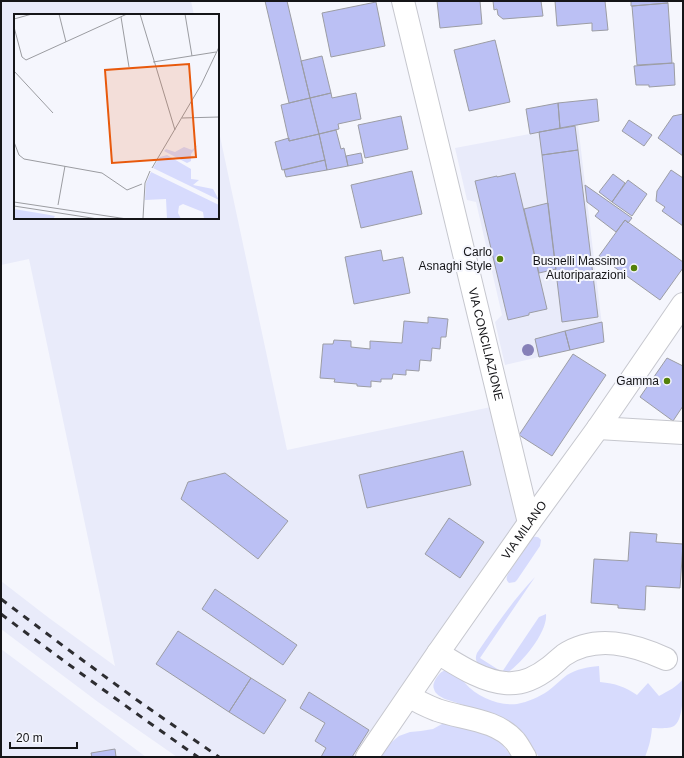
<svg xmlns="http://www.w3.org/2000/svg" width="684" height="758" viewBox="0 0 684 758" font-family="Helvetica,sans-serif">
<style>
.built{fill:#e9ebfa}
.green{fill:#d7dbfd}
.building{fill:#bbc0f4;stroke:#9c9da4}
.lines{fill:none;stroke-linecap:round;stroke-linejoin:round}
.minor-casing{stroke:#c6c7ce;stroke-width:24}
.minor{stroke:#fff;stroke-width:22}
.rail{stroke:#2d2d31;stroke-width:3;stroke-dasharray:7 7;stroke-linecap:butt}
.tree{fill:#8680b8}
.poi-dot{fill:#54810a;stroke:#f5f6fd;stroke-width:1.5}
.labels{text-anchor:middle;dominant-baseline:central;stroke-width:4;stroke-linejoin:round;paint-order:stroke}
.poi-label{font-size:12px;fill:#151518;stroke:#f5f6fd;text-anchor:end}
.street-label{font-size:12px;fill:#151518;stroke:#f5f6fd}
.inset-road{fill:none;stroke:#9b9ca1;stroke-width:1}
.view{fill:#e8590c;fill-opacity:0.15;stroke:#e8590c;stroke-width:2}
.inset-edge{fill:none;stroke:#151518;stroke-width:2}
</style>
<rect width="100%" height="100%" fill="#f5f6fd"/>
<path class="built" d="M1,1h190l3,14h-179v203h203v-91l69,323 204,-43 27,113 -161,237h-180l-79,-55 -97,-73v-48l48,37 66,48 -86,-407 -28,6z
M578,125l26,217 -99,23 -10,-43 7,-7 -26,-113 -9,-2 -12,-52z
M1,649l145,108h-145z"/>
<path class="green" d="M533,537c4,-1 6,0 8,3l-1,6 -23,34 -2,2 -6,1c-3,-3 -3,-5 -1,-9z
M535,577l-55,81 22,14 37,-55 7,-3c2,18 -24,49 -39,59 -11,-2 -37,-4 -30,-20 18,-26 36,-53 58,-76z
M599,666l1,16c16,2 24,4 37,13l11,-12 11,13c9,-5 18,-9 24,-17 0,10 1,41 -9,47 -4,3 -17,2 -22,2 -1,11 -3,19 -7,29h-106l-16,-23 -17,-15 -61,-20c-4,-2 -10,-5 -11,-10 -3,-6 7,-21 15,-19 8,2 11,7 16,13 12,14 34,23 52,21 11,-2 22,-7 31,-13 7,-5 12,-11 19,-16 10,-6 20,-8 32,-9z
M453,722l45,17 14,18h-133l9,-12 11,-9 11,-4 11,-1 12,-2 9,-5z"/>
<path class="building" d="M265,1h22l23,97 -21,5z
M437,1h43l2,23 -42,4z
M493,1h48l2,15 -40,3 -5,-4 -1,-6 -3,1z
M555,1h50l3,29 -16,1v-8l-35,3z
M631,1h36l1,2 -36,3h-1z
M376,2l9,44 -54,11 -9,-44z
M668,3l4,60 -35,2 -5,-59z
M495,40l15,62 -41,9 -15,-61z
M322,56l9,37 -21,5 -9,-37z
M674,63l1,22 -26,2v-2h-13l-2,-19z
M331,93l1,5 24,-5 5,26 -23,5 1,5 -20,5 -9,-36z
M310,98l9,36 -30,7 -8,-36z
M597,99l2,22 -39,7 -2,-25z
M558,103l2,25 -30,6 -4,-25z
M683,114v42l-25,-18 15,-22z
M401,116l7,33 -43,9 -7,-33z
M629,120l23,15 -8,11 -22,-15z
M575,126l3,24 -36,5 -3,-23z
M336,130l5,19 3,-1 4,18 -21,4 -8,-36z
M319,134l6,26 -43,10 -7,-28 14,-4v3z
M578,150l20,167 -36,5 -20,-167z
M361,153l2,10 -15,3 -2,-10z
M325,160l2,10 -41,7 -2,-7z
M671,170l12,8v48l-21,-15 3,-4 -9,-6 1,-10z
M412,171l10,43 -61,14 -10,-43z
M515,173l32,136 -18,4v2l-21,5 -33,-139 22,-5v1z
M613,174l12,9 -13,19 -13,-10z
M628,180l19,14 -15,22 -20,-14z
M585,185l47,33 -4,5 -3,-3 -9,12 -21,-16 4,-5 -12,-9z
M548,203l8,66 -17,4 -15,-64z
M625,220l58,42v6l-23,32 -61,-44z
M381,250l2,11 20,-4 7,36 -56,11 -9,-47z
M428,317l20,2 -2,18h-5l-1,12 -8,-1 -1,13 -11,-1 -1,11 -13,-1v5l-13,-1 -1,5h-11v3l-10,-1v6l-14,-1v-2l-23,-2 1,-3 -15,-1 3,-34h10l1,-4 17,1v6l19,2v-8l32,2 2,-22 24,2z
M602,322l2,20 -34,8 -5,-19z
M565,331l5,19 -31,7 -4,-18z
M573,354l33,21 -54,81 -33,-21z
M667,358l16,8v40l-10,15 -33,-24z
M463,451l8,34 -104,23 -8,-33z
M225,473l63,48 -30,38 -77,-60 7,-17z
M449,518l35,24 -24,36 -35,-24z
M630,532l27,2 -1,8 27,2 -3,44 -34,-2 -1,24 -27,-2v-3l-27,-2 3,-44 34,2z
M215,589l82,56 -14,20 -81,-56z
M178,631l73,47 -22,34 -73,-48z
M251,678l35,22 -22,34 -35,-22z
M309,692l60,38 -17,27h-31l5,-9 -11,-7 10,-18 -25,-15z
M115,749l1,8h-24l-1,-4z"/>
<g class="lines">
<g class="minor-casing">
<g id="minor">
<path id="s1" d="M403,1l126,522"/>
<path d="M598,428l85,5"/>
<path d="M438,653c20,12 43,28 67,30 17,2 31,-5 45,-16 5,-4 9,-8 14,-12 32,-21 69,-11 102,4"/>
<path d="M409,696c9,6 18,10 28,14 26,9 59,9 78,31 4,5 7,11 10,16"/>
<path id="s2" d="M367,757l71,-104 91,-130 69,-95 85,-124"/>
</g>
</g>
<use href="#minor" class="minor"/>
<path class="rail" d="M1,599l65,49 71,52 82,57
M1,614c65,49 131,97 197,143"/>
</g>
<circle class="tree" cx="528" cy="350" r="6"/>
<g class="poi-dot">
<circle cx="500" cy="259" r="4"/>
<circle cx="634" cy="268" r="4"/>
<circle cx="667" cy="381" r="4"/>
</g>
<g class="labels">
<g class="poi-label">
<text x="492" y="252">Carlo<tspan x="492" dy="14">Asnaghi Style</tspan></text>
<text x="626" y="261">Busnelli Massimo<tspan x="626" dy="14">Autoriparazioni</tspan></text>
<text x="659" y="381">Gamma</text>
</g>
<g class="street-label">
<text stroke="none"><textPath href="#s1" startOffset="353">VIA CONCILIAZIONE</textPath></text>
<text stroke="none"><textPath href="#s2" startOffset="276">VIA MILANO</textPath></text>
</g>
</g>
<g transform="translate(14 14)">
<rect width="205" height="205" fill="#f5f6fd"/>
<path d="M184,131l-7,9v7l-4,2 -23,-12 2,-2 9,3 9,-5 8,3zM153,141l24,14v10l8,1 -6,5 20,4 6,11 -66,-32 7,-11zM137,158l68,33v14h-15l-1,-7 -20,-8 -4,2 -1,7 3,6h-14l-1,-20 -21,1 1,-17zM0,195l30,5 11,2 -2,3h-39z" fill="#d7dbfd"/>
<path class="inset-road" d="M45,0l7,28M126,0l35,116M171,0l7,42M107,3l8,50M0,5l18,-5M0,13l8,30 4,3 101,-46M139,48l63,-10M0,57l39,42M168,104l37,-1M0,128l5,13 5,4 78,14 25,17 15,-6M138,154l49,-83 18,-38M0,188l113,17M44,191l7,-39M0,192l84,13M129,204l2,-35 5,-12"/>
<path class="view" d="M175,50l7,93 -84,6 -7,-93z"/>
<rect width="205" height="205" class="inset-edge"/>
</g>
<rect width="684" height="758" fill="none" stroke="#151518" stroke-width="4"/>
<path d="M10 742v6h67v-6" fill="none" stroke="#151518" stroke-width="2"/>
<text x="16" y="742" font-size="12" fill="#151518" stroke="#f5f6fd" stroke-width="3" paint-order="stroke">20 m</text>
</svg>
